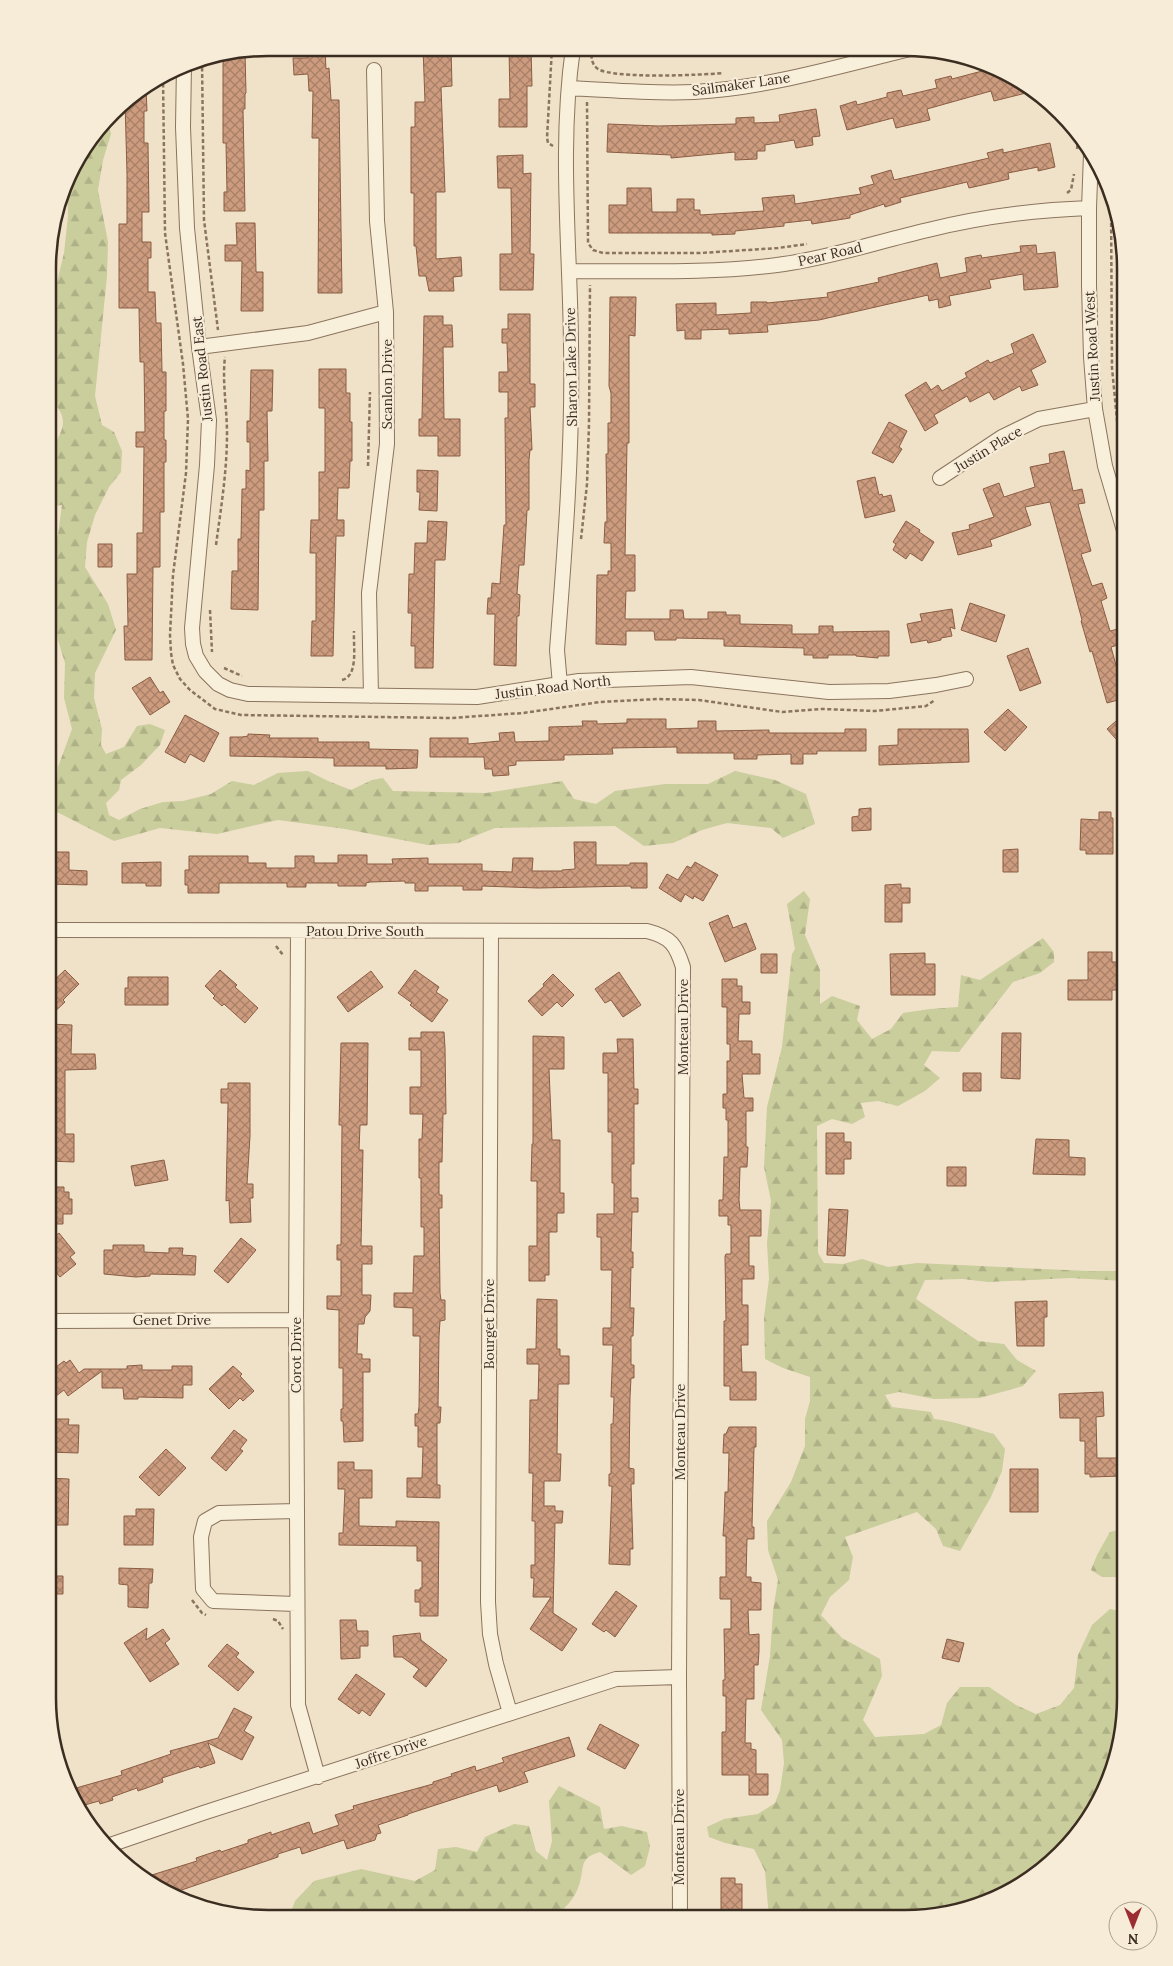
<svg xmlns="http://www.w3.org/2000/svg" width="1173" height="1966" viewBox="0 0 1173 1966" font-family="Lora,serif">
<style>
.forest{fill:url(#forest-firs)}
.building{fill:url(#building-cross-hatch);stroke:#8b5d43}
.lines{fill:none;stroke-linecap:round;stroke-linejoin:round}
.street-casing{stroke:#8b745d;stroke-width:16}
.path{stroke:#8b745d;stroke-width:2.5;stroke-dasharray:4 2.5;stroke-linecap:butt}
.street{stroke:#f9f0dc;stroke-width:14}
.labels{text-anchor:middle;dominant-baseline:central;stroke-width:4.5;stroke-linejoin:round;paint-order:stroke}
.street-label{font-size:14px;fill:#3c2d21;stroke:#f6ecd8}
.rim{fill:none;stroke:#3c2d21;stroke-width:2.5}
</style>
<defs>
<pattern id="forest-firs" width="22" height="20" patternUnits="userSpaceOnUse" patternTransform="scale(1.25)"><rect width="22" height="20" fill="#cacd9c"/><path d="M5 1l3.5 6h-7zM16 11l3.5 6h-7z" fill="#aeb086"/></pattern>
<pattern id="building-cross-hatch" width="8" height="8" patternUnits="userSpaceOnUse" patternTransform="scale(1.25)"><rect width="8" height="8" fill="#cd9c7f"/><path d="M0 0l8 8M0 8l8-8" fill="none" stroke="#a88068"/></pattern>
</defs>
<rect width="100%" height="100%" fill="#efe2c9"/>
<path class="forest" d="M108,121l3,13 -8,26 -5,30 10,52 -1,34 -12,120 7,29 12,7 8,19 -1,21 -12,15 -14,28 -8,27 -2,25 23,37 8,26 -21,43 -1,25 8,31 -1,16 5,9 18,-7 13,-21 13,-2 15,6 -5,15 -19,20 -20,15 -2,10 -13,13 3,12 10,5 21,-11 23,-7 20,-1 28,-7 21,-13 22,4 24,-12 30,-2 20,10 23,9 21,-10 11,-2 10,13 93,2 76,-12 12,18 22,5 19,-13 50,-7h43l27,-13 40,9 31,14 9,30 -32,14 -12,-10 -44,-5 -25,7 -29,13 -29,3 -29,-20 -120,2 -37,15 -30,2 -83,-16 -67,-9 -61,14 -57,-6 -46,13 -65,-33v-14l7,1 2,-28 14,-38 -8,-31 1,-35 -7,-23 -9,-69 9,-37 4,-29 -13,2v-56c5,-3 7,-8 9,-13 9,-17 5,-24 -6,-38l5,-18 -8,-10v-57l15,-62 4,-37 -1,-34 3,-12z
M804,891l6,8 -5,36 15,35v34l12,-8 28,10 -3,14 15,19 19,-10 12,-16 27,-4 28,-2 3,-32 19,5 63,-42 11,14v10l-14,11 -27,9 -54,70 -27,-1 -8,14 16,13 -15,13 -27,15 -20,-5 -17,2 4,14 -13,7 -20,-5 -15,7 1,127 6,10 19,1 19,-5 26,8 29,-4 171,8h37v10l-55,-3 -82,4 -25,-3 -38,1 -9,19 62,42 26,3 13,16 19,11 -13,15 -43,12 -46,1 -35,-7 -14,3 7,12 39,5 3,7c21,2 40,10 60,15l11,15 -3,22 -11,26 -31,54 -17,-5 -7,-17 -19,-17 -72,25 8,20 -4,23 -19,17 -9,18 21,23 38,21 2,17 -19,44 12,17 49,-3 17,-9 6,-22 13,-16h29l27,18 20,9 24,-9 14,-17 4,-33 14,-30 18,-16 15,3v100l-16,70 -29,50 -41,41 -50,29 -84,16h-136l-4,-47 -11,-22 -29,-6 -16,-6 -2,-10 17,-8 34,-5 17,-11 5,-13 4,-27 -2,-23 -21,-30 9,-54 3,-45 5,-31 -10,-30 -1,-29 24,-39 14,-36v-27l5,-18v-24l-27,-9 -18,-9 -1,-42 5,-38 -2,-36 4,-42 -7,-34 3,-60 15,-60 10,-93 3,-5 -8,-45z
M1125,1528v49h-23l-11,-7 6,-15 13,-23z
M559,1786l41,21 4,22 18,-3 25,6 3,15 -5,19 -14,9 -31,-23c-22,6 -15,16 -21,33 -4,14 -15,25 -27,33l-263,-1 6,-16 19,-20 47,-12 54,12 20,-11 3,-21 18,-2 21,5 8,-15 29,-13 15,2 7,25 11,9 5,-19 -3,-40z"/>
<path class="building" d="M423,48h28l1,38 -11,1 4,105h-9v67l25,-2 1,19 -9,1 1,14h-25l-3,-15h-7l-3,-30h-2v-53h-3v-66h4v-25h10z
M509,48h22l1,38h-5v41h-28v-28h11z
M325,50l1,19 3,-1 2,32h8l3,193h-24l1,-155h-7l1,-47h-4l-1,-17 -14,1 -1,-17h14v-7z
M245,52l1,41 -1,1v15h-2l2,102h-21v-19h3l-1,-49h-3v-86z
M985,63l39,22 2,8 -32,8 -3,-10 -64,18 3,11 -34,8 -3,-10 -46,12 -7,-24 16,-5 1,4 30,-8v-4l14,-3 2,6 34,-8 -2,-8 16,-4 1,3 34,-9z
M146,88l1,23h-3v32h4l1,69h-7v30h9v16h-3v34h7l1,31h5l1,49h4v39h-2v29h2v22h-2v50h-4v55h-7l-1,93h-27l-1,-34h4l-1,-52h10v-41h6l1,-86h-8v-15h9l-1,-70h-4l-1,-54h-20v-84h8v-50l-2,-73z
M816,109l4,27 -8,1 1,8 -17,3 -2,-8 -29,5v6h-8v8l-22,1v-8l-64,6v-3l-64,-3 1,-28 50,2 78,-2v-6l18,-1v6l26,-1 -1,-7z
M1050,143l5,24 -17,4v-4l-30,6 1,6 -40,9 -2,-6 -67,16 1,4 -16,5 -1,-3 -34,11v3l-38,6 -1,-4 -27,3v3l-49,5v3l-23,1v-2h-103v-28h18v-17h24l1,24h25v-13h17v11h6v5l64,-4 -2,-13 32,-3 1,9 66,-10 -2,-6 15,-4 -3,-8 20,-6 3,10 95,-22 -2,-5 16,-4v4z
M523,155v19l8,-1 -1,81h4l-1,36h-33v-36h12l-1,-66h-13l-1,-32z
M236,223h19l1,49h7v39h-22l1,-50h-17v-16h12z
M1036,245l1,9 18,-2 3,35 -34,3 -1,-16 -34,6 2,8 -42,8 2,9 -12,3 -1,-9 -9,2 -1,-6 -109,25 -52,5 1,7 -39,2v-5l-28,1v9h-16v-9l-8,1 -1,-27 40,-1v12l35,-2v-11h16v1l61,-6 -1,-4 52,-11 -1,-4 59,-15 3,15 27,-6 -2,-14 16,-3 1,3 39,-6 -1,-6z
M610,297h26l-1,39 -6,-1v108h-2l-2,112h10v36h-9l-1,28h45v-9h13l1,9h24v-7h18v3h14v9l52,1v9h27v-8h14v6l56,-1v25h-11v2l-22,-2v-1h-28v3h-15v-3h-9v-7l-80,-2v-7l-48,-1v2h-21l-1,-9h-28v14l-30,-1 1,-69h11v-4h3v-28h-7l1,-21h2l-1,-68h2v-31h3v-30l-2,-7z
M508,314h22v70h5v23h-5l2,43h-2l-1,10v50h-2l-3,55h-5l-2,29 3,1 -1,21h-2l-1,50 -22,-1 1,-51h-8l1,-16h3l1,-15 8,1 4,-59h2l-1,-107h3v-26h-9v-20h9l-1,-29h-5v-14h6z
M424,316h19v9h9l1,22h-10l1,72h16v37h-22v-20h-19v-17h3z
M1033,334l13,28 -15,8 7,15 -16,6 -2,-5 -26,14 -5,-8 -19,10 -3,-6 -33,19 4,8 -13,8 -20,-36 21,-13 5,8 7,-5 4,6 25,-14 -2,-4 23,-13 2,3 24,-10 -3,-9z
M319,369h27v24h4v29h2v39h-2l-1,27h-11l-1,32h7v16h-8l-3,120h-22l1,-35h4v-68h-6l1,-33h8v-48h6v-64h-6z
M251,370h22l-1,41h-5l1,50h-4v49h-5l-1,100 -27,-1 1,-38h6v-32h3l1,-50h4v-19l4,1v-29h-3v-21h3z
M889,422l18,9 -8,16 3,2 -9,14 -21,-10z
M1064,451l9,40 9,-2 3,14 -7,1 13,47 -10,3 11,32 10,-3 5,15 -6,3 9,30 8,-2 4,15 -11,3 14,51 -18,5 -15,-52 -2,1 -9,-31 1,-1 -32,-118 -25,5 6,18 -41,15 2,6 -34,9 -6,-22 18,-4 -1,-4 25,-8 -11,-28 16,-6 5,14 31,-10 -5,-20 20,-4 -1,-9z
M417,470l21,1 -1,40 -18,-1 1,-18h-3z
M875,477l4,18 3,-1 1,3 8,-2 4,16 -30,7 -8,-37z
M428,521l19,1 -2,38h-10l-2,108h-18v-22h-4l1,-33h-4l1,-39h5l1,-31h12z
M906,521l14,9 -1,2 15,10 -12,19 -12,-8 -4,6 -13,-9 3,-6 -3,-2z
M98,544h14v23h-14z
M970,603l35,12 -9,27 -35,-12z
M952,609l3,20 -5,-2 2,9 -11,2v2l-13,3 -1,-3 -16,3 -4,-19 15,-3 -2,-7z
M1028,648l13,35 -21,8 -13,-35z
M150,677l10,16 3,-2 7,11 -20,13 -18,-27z
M1008,709l19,18 -22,24 -21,-19z
M1125,713v36l-18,-20z
M185,715l34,18 -15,29 -14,-8 -5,9 -20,-11z
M627,719h39v10l32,-1v-7h18v10l53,-1v3h76v-4h21v22h-49v3h-14v10h-12v-10l-34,1v4h-23v-6h-57v-6l-65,1 1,6 -49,1v5l-48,1v4l-8,1 1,9 -16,1 -1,-7h-7l-1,-12h-54v-19h38v6l32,-3 -1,-8 15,-1 1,10 34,-1v-14l34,-1 -1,-5h15v3l30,-1z
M898,729h70l1,33 -90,3v-19l19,-1z
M248,734l22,1 -1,3h49v4h51v7l49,1 -1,18 -31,1v-3h-52v-8l-104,-2v-19h12l6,-1z
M871,808v22l-19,1v-14l7,-1v-7z
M1099,812h12v6h2v36h-27v-4h-6l1,-31 18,1z
M574,842h22v23h34v-2h17v25h-16v-2l-93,2 -56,-2v4h-19v-4h-35v5h-13v-8h-10v-2l-35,1 -4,1v3h-28v-3h-32v4h-19v-4h-68v10h-31v-8h-3v-15h4v-14h59v7h18v5h29v-12h19v7h24v-8h29v9h26l-1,-5 36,-1v6h54v7l30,1 1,-14h20l-1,13h30v-1l13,-1z
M1018,849v23h-15v-22z
M49,852h20v18l18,1v14l-38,-1z
M161,862v24h-15v-3h-24v-20z
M695,862l23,13 -15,26 -9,-5 -1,3 -8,-5 -4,8 -22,-14 8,-14 11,6 9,-14 4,2z
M901,884v4h9v15h-8v19h-17v-37z
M728,915l5,13 13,-5 10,26 -31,13 -16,-39z
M1088,952h24v10h5l1,28h-6v10h-44v-20h20z
M925,953v11h10v31h-44l-1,-41z
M761,954h16v19h-16z
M65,970l14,14 -16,16 2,2 -17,16v-32z
M220,970l17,15 -2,2 23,21 -13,15 -21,-19 -2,2 -9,-8 2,-2 -10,-10z
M415,970l24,17 -3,5 12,8 -16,22 -22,-17 2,-2 -14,-10z
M371,971l12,16 -35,25 -11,-15z
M619,972l22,33 -18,12 -12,-17 -6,3 -10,-14z
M553,974l21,21 -12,12 -5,-5 -15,14 -14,-15 16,-15 -1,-2z
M128,977h40v28h-43v-17h3z
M722,979h15v7h5v16h8v12h-11l-1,27h14v13h8v20h-18l2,24h9v13h-7v36h2l-1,20h-7l-1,33 1,10h21v26h-12v30h5v13h-12v26h6v40h-7l1,27h14v28h-26v-14h-6v-65h2l-1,-65 1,-2h5v-29h-3v-9h-9v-16h4l1,-43h4v-37h-2v-12h-3v-14h4v-33h3v-17h-3v-37h-5z
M48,1024l24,1 -1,29h24l1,15 -31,1v64h9v28l-26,-1z
M421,1032h23l1,16 1,66h-3l-1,48h-3v33h3v13h-3l1,85 1,7h4v20l-5,1 -1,15 -1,71h3l-1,16h-3v62h3v13l-33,-1v-19h15l1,-31h-5v-21h-3v-12h3l1,-7 1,-71h-7v-28l-19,-1v-14h19l1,-37h10v-29h-3v-49h-2v-39h3l1,-25h-13v-27h11v-37h-12v-12h12z
M1002,1033h19l-1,46 -19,-1z
M533,1036l31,1v32h-15l3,71h8v53h4v20h-7v19h-8v43h-4v6h-16v-35h8v-65h-6l1,-37h1z
M617,1039h16l1,50h4v15h-4v60h-3v34h7v14h-6l-1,40h2v16l-2,-1 -1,41h4l-1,28h-2v29h3v13h-3l-1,19 -1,71 5,1v15h-3l2,65h-3v16l-21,-1 3,-78h-3v-12h2v-50h2l1,-27h-3l2,-52h-10v-17h8l1,-58h-11v-33h-4v-23h17v-31h-2v-51h-4v-59h-5v-20h15z
M341,1043h27l-1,82h-7l-1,25h4l-2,96h11v18h-10v31h9l-1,16 -5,6 -1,7h-6l-1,30h5v5h8v13h-7v69l-19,1 -1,-21h-2v-12h2v-41h-4v-58l-12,-1v-13h14v-36h-4v-15h4l1,-120h-3z
M963,1073h18v18h-18z
M228,1083h22v53l-3,48h6v14h-3l1,24 -21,1 -1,-23 -3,1 2,-98h-7v-14h7z
M826,1133h18v9h7v17h-7v15h-18z
M1036,1139l33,1v17l16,1v17l-52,-1z
M164,1160l4,20 -33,6 -4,-20z
M947,1167h19v19h-19z
M48,1187h16v5h5v7h3v15h-9v10h-15z
M829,1209l19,1 -3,46 -18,-1z
M59,1233l16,20 -5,4 6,7 -16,13 -12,-14v-21z
M241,1238l15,12 -28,33 -14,-12z
M113,1245h31v7l25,1v-5h14l-1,7 14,1 -1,19 -45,-1v2l-14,1 -32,-3v-24h9z
M537,1299l20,1v49h3v7h9v28h-11l-1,70h4l-1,27h-16v25h11v5h8l-1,12h-7l-2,90 24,16 -15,22 -32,-22 21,-32h-18l1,-19h-3v-13h4v-44h-3l1,-48h-4l1,-73h8l1,-36h-12v-15h9z
M1047,1301v16h-3v29h-27l-2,-44z
M70,1360l9,13 5,-4h43v-3l15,-1v5h30v-4h20v19h-9v13l-45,-1v2h-14l-1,-11h-21v-17l-34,25 -4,-6 -16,12v-29l16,-12 2,2z
M233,1366l9,8 -2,2 14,15 -11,10 -3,-3 -11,11 -20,-20z
M1103,1392l1,24 -8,1 1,41h25v18l-32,1v-3h-5v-33h-5v-23h-20l-1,-24z
M48,1419h21l-1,6h11l-1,28 -30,-1z
M729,1427h27v20h-2l-2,80h2v12h-7l-1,38h5v5l10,1v27h-13l1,25 10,-1v17l-1,14h-4v34h-8l-1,44h6v6l5,1v24h12v21h-19v-20h-27v-43h4v-36h-3v-16h2l-1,-51h7v-30h-11v-22h6v-41h-3l1,-16 1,-28h3l1,-39h-6l1,-19h2z
M234,1430l13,10 -7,9 3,2 -17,20 -15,-13z
M166,1449l20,19 -27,28 -20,-19z
M338,1462h16v8h18v28h-13v28l37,1v-6l43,1 -1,94h-18v-14h-5v-12h5v-2h2v-27h-5v-15l-78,-1v-12h4l2,-44h-7z
M1010,1469h28v43h-28z
M48,1478l21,1 -1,46h-20z
M136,1509h18l-1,36h-29v-29h12z
M119,1568l34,1 -1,14h-3l-1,25 -20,-1v-22l-9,-1z
M48,1576h15v18h-15z
M616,1591l21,15 -22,31 -9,-7 -2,2 -12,-8z
M340,1620h16l1,11h11v15h-8v12l-19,1z
M147,1628l-1,12 17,-11 7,10 -5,4 14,21 -29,18 -26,-39z
M420,1633l1,7 26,20 -21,27 -13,-10 6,-8 -17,-12h-8l-1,-21z
M947,1639l17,4 -5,19 -17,-4z
M227,1644l12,9 -3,4 18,15 -16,19 -30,-25z
M356,1674l29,20 -15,22 -8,-6 -3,4 -21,-15z
M234,1708l18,9 -8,14 10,6 -12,23 -34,-17 7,20 -15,5 -1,-2 -37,12 1,4 -25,9 -1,-3 -25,9 1,3 -13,4 -1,-3 -18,5 -5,-18 46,-13 -1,-4 50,-17 -1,-3 48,-13z
M600,1724l39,21 -14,24 -38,-20z
M569,1737l6,19 -51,16 4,10 -29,10 -2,-7 -89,29v1l-30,10 3,8 -4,1 -2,6 -28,9 -3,-9 -42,14 -2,-7 -22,7v3l-108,37 -28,-16 55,-17 -1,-3 24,-8 1,2 27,-9v-3l23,-8v3l38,-13 4,12 26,-9 -4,-10 19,-6 -1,-3 80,-22v-2l19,-6 -1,-2 24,-8 1,5 28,-9 -2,-4z
M721,1878h14v6h7v34h-21z"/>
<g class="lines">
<g class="street-casing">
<path id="street" d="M184,64l-1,63 4,101 12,119 10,73 -2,45 -15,163 1,16 3,12 9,15 13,13 12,6 18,4 229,3 102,-16 112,-4 138,15 60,-1 47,-6 30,-6
M569,88c42,2 83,6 125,4 73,-4 145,-26 216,-43
M1091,154l-2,54v77l2,72 4,52 10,57 20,68
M569,271c69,0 147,3 215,-7 49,-7 96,-23 144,-34 52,-13 107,-20 161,-22
M199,347l109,-14 78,-21
M940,478l62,-41 37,-18 56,-10
M560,685l-3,-35c8,-102 16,-204 14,-306 -1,-98 -12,-198 2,-296
M371,696l-2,-103 18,-149 -1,-132 -9,-91 -3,-151
M48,930l599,1c24,6 29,14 36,36l-4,710 1,241
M298,931l-2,389 2,385 20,72
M491,932l-3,670 2,32 6,30 14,49
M48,1321l248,-1
M296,1604l-83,-3 -10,-12 -2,-52 4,-16 14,-8 78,-2
M107,1846l96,-33 413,-134 63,-2"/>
</g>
<path class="path" d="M552,48l-5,90 1,5 5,3
M592,48c-1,9 -1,16 6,21 15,10 104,6 125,4
M202,61l2,159 14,110
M163,77l2,156 18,131 5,55 -2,54 -13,102 -3,60 1,18 2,12 7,14 10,11 25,19 26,6 210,3 72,-5 77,-11 58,-3 41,1 83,12 40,-3 53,2 51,-5 9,-6
M587,102l1,141 5,7 10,3h98l77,-5 29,-4
M1077,149l2,-15
M1067,193l4,-3 3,-16
M1111,197l1,171 6,62 7,35
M368,466l2,-74
M581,539l6,-55 2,-60 1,-139
M216,545c5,-37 11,-74 11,-111 0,-26 -5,-52 -2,-77
M210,610l2,42
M224,668l18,8
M342,680c17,-4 11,-35 12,-49
M276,946l7,9
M192,1600l10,13 4,2
M273,1619l5,2 5,8"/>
<use href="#street" class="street"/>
</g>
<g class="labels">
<g class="street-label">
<text transform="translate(741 84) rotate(-8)">Sailmaker Lane</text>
<text transform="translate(830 254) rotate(-13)">Pear Road</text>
<text transform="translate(1092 346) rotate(-93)">Justin Road West</text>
<text transform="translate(571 367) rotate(-91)">Sharon Lake Drive</text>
<text transform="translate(202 369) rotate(-96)">Justin Road East</text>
<text transform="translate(387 384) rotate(-90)">Scanlon Drive</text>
<text transform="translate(988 449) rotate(-31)">Justin Place</text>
<text transform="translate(553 687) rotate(-7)">Justin Road North</text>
<text x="365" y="931">Patou Drive South</text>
<text transform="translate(683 1027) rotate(-90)">Monteau Drive</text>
<text x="172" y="1320">Genet Drive</text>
<text transform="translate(489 1324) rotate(-90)">Bourget Drive</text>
<text transform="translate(296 1355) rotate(-90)">Corot Drive</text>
<text transform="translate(680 1432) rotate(-90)">Monteau Drive</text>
<text transform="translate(391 1752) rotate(-19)">Joffre Drive</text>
<text transform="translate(679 1837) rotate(-90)">Monteau Drive</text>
</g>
</g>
<path d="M0 0H1173V1966H0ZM268 56H905A212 212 0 0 1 1117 268V1698A212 212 0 0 1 905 1910H268A212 212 0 0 1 56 1698V268A212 212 0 0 1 268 56Z" fill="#f6ecd8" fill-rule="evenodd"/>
<path class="rim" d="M268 56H905A212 212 0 0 1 1117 268V1698A212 212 0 0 1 905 1910H268A212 212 0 0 1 56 1698V268A212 212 0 0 1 268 56Z"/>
<g transform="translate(1133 1926) rotate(180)"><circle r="24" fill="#f6ecd8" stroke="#aca08f"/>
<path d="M0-4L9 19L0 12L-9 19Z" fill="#9b2d32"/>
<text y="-8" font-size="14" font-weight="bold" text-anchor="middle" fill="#3c2d21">N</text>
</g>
</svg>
